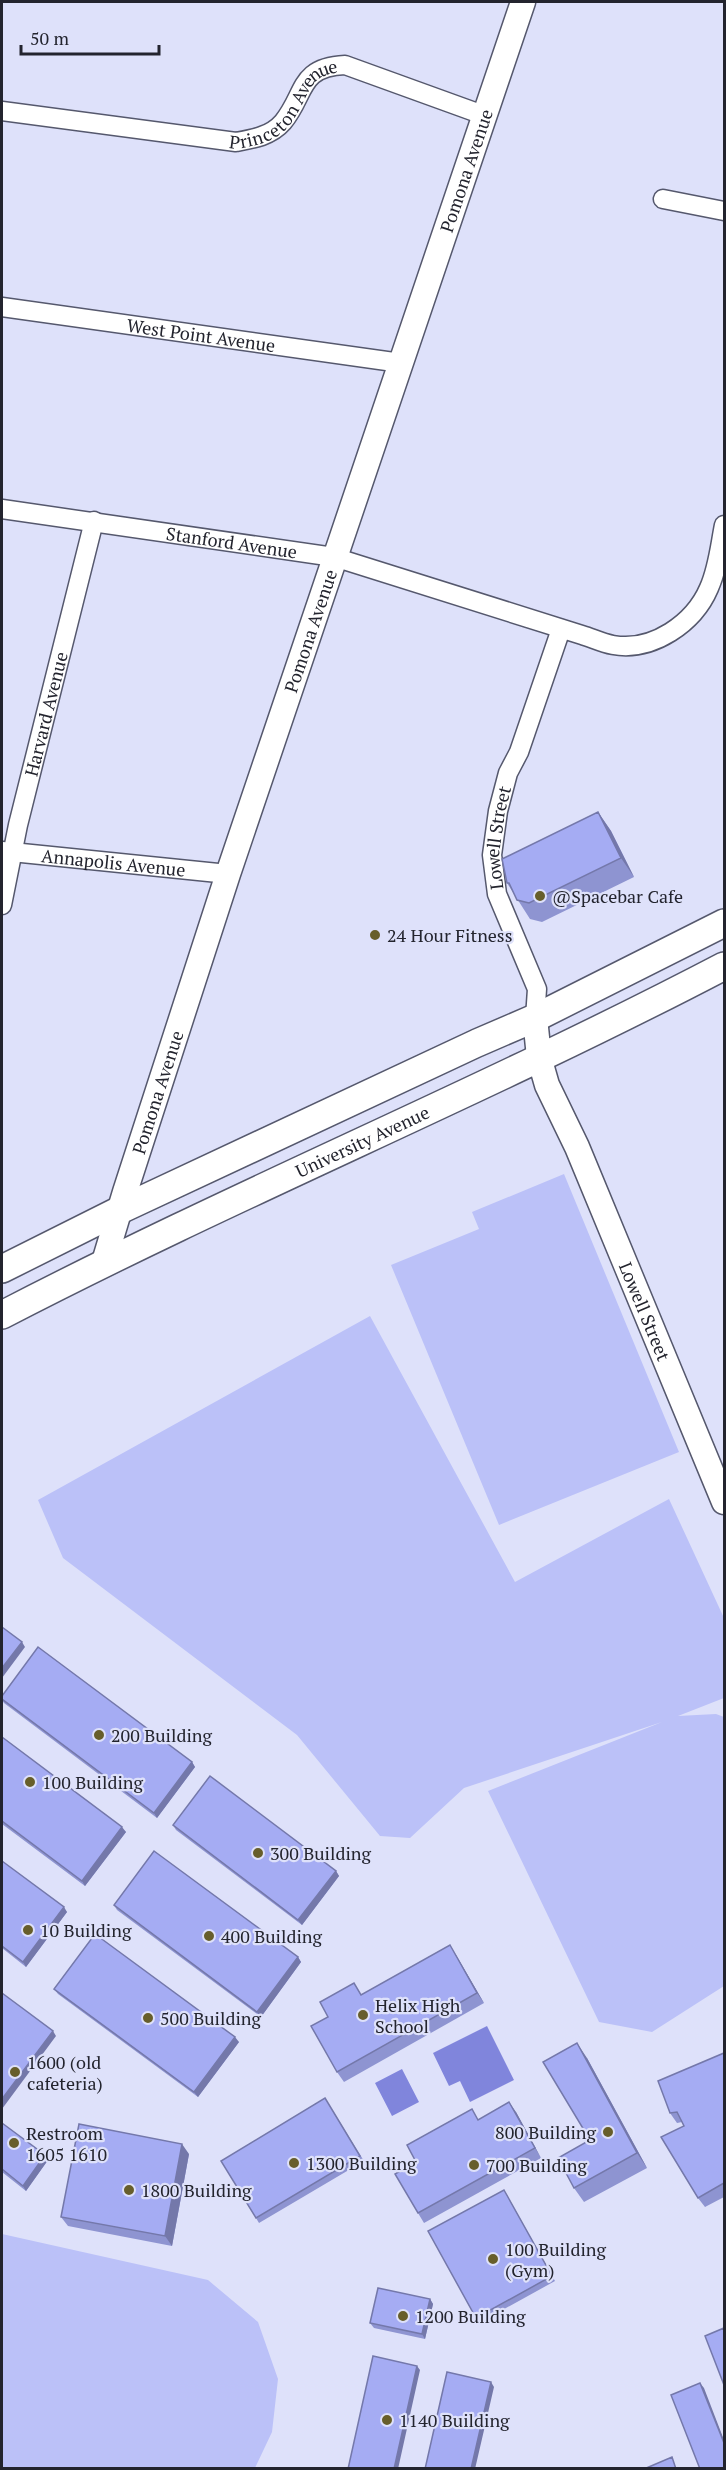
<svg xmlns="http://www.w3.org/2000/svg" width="726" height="2470" viewBox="0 0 726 2470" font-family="'PT Serif',serif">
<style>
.green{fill:#bbc1f8}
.water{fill:#8085dc}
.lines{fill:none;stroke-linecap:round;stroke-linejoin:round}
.street-casing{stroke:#55586d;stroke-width:21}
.secondary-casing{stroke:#55586d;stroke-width:27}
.primary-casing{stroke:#55586d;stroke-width:30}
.street{stroke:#fff;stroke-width:18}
.secondary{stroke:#fff;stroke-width:24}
.primary{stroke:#fff;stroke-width:27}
.wall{fill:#8e94d1}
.shaded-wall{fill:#7478aa}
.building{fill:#a5acf3;stroke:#7478aa;stroke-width:1.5}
.poi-dot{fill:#675e2b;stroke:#dee1fa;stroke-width:2}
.labels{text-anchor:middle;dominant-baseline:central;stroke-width:4.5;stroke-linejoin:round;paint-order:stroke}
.street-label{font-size:18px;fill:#23242e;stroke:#dee1fa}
.poi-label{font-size:18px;fill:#23242e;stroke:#dee1fa;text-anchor:start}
</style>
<rect width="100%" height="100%" fill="#dee1fa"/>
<path class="green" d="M564,1174l115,278 -180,73 -108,-260 88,-36 -7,-17z
M370,1316l145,266 154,-83 55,119v80l-46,18 38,-2 8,3v269l-72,46 -53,-10 -111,-231 174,-69 -198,66 -54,50 -30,-2 -83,-101 -234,-177 -25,-58z
M2,2234l206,46 50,42 20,57 -6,53 -17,36h-253z"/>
<path class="water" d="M487,2026l27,54 -44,22 -10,-21 -11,5 -16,-33z
M402,2069l17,33 -27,14 -17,-33z"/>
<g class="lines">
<g class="street-casing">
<g id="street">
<path id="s1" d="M2,111l234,31c17,-3 35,-6 47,-20 23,-28 15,-55 62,-57l141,51"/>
<path d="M663,199l61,12"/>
<path id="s2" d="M2,307l399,56"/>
<path id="s3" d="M2,509l332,48 248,78c10,3 20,8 31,10 40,7 81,-22 96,-57 9,-20 11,-43 15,-63"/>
<path id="s4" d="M2,851l226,23"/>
<path id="s5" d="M2,905l16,-80 76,-304"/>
<path id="s6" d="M535,1018l2,-29 -40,-95 -5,-39 6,-44 10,-38 11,-21 42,-123"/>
</g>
</g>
<g class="secondary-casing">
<g id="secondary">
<path id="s7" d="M535,1018l4,39 8,28 30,62 147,355"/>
<path id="s8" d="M104,1262l21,-70 103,-318 295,-872"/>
</g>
</g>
<g class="primary-casing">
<g id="primary">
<path d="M2,1269l118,-59 357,-167 58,-25 189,-95"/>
<path id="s9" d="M2,1315c237,-123 485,-225 722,-349"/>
</g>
</g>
<use href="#street" class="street"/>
<use href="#secondary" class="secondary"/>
<use href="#primary" class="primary"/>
</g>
<path class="wall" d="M598,812l13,19 23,46 -92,45 -12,-3 -23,-36z
M2,1696l190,66 3,5 -38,51 -153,-115 -2,-3z
M2,1737l124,95 -41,54 -83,-62z
M173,1825l163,46 3,5 -37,49 -126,-95z
M2,1861l65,51 -41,55 -24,-19z
M114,1905l184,52 3,5 -40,55 -144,-107z
M456,1955l28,48 -140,79 -7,-10 -9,-55 34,-23z
M54,1989l185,53 -41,55 -140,-103z
M724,2053v144l-19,10 -7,-9 -14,-72 -2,-4 -5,1 -7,-10z
M587,2058l60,110 -63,34 -10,-14 16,-48z
M325,2098l39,63 -105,62 -3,-5z
M516,2112l25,46 -117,65 -6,-10 -2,-51 63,-43z
M2,2123l43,32 3,5 -22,31 -24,-19z
M189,2154l-17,92 -104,-20 -7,-9z
M507,2195l48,86 -76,42 -3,-5z
M430,2299l3,5 -8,35 -51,-11 -4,-5z"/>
<path class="shaded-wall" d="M598,812l13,19 23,46 -13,-19z
M22,1642l3,5 -23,31v-10z
M192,1762l3,5 -38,51 -3,-5z
M122,1827l4,5 -41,54 -3,-5z
M336,1871l3,5 -37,49 -4,-5z
M64,1907l3,5 -41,55 -3,-5z
M450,1945l6,10 28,48 -7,-10z
M298,1957l3,5 -40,55 -4,-5z
M53,2031l3,5 -54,73v-10z
M235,2037l4,5 -41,55 -4,-5z
M577,2043l10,15 60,110 -10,-15z
M509,2102l7,10 25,46 -6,-10z
M182,2144l7,10 -17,92 -7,-10z
M45,2155l3,5 -22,31 -3,-5z
M430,2299l3,5 -8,35 -3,-5z
M417,2366l3,4 -22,99h-4z
M491,2382l3,5 -19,82h-4z
M700,2383l4,5 20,52v3z"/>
<path class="building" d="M598,812l23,46 -92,45 -12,-3 -8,-17h-2l-5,-24z
M2,1627l20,15 -20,26z
M38,1647l154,115 -38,51 -152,-114v-3z
M2,1737l120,90 -40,54 -80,-60z
M210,1776l126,95 -38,49 -125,-95z
M154,1851l144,106 -41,55 -143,-107z
M2,1861l62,46 -41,55 -21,-16z
M95,1934l140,103 -41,55 -140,-103z
M450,1945l27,48 -140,79 -26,-46 17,-9 -8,-15 34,-19 7,12z
M2,1993l51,38 -51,68z
M577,2043l60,110 -63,35 -16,-30 32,-18 -47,-78z
M724,2053v130l-26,15 -37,-61 23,-11 -7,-14 -7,1 -12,-32z
M325,2098l35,58 -104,62 -35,-57z
M509,2102l26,46 -117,65 -23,-39 21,-12 -9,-17 65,-36 6,11z
M2,2123l43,32 -22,31 -21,-17z
M79,2124l103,20 -17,92 -104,-19z
M504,2190l48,86 -76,42 -48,-87z
M378,2288l52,11 -8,35 -52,-11z
M724,2328v57l-19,-49z
M373,2356l44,10 -23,103h-46z
M447,2372l44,10 -20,87h-46z
M700,2383l24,60v26h-24l-29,-74z
M672,2457l4,12h-32z"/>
<g class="poi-dot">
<circle cx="540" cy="896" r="6"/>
<circle cx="375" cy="935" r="6"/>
<circle cx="99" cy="1735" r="6"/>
<circle cx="30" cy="1782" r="6"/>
<circle cx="258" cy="1853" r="6"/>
<circle cx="28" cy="1930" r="6"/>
<circle cx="209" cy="1936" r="6"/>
<circle cx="363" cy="2015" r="6"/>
<circle cx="148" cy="2018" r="6"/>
<circle cx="15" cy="2072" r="6"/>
<circle cx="608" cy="2132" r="6"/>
<circle cx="14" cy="2143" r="6"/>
<circle cx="294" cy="2163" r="6"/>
<circle cx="474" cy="2165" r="6"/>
<circle cx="129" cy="2190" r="6"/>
<circle cx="493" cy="2259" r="6"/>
<circle cx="403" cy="2316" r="6"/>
<circle cx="387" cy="2420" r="6"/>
</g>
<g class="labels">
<g class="street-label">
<text stroke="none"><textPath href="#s1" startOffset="300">Princeton Avenue</textPath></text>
<text stroke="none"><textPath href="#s8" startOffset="1150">Pomona Avenue</textPath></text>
<text stroke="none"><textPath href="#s2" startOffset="201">West Point Avenue</textPath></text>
<text stroke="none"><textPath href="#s3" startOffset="232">Stanford Avenue</textPath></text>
<text stroke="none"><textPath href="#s8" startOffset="664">Pomona Avenue</textPath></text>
<text stroke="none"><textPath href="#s5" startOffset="196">Harvard Avenue</textPath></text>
<text stroke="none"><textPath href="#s6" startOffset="189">Lowell Street</textPath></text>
<text stroke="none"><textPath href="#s4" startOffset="112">Annapolis Avenue</textPath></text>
<text stroke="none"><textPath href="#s8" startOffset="178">Pomona Avenue</textPath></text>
<text stroke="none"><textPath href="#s9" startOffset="400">University Avenue</textPath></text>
<text stroke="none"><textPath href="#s7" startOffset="315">Lowell Street</textPath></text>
</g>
<g class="poi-label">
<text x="552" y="896">@Spacebar Cafe</text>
<text x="387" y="935">24 Hour Fitness</text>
<text x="111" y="1735">200 Building</text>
<text x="42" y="1782">100 Building</text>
<text x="270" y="1853">300 Building</text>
<text x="40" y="1930">10 Building</text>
<text x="221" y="1936">400 Building</text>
<text x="375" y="2005">Helix High<tspan x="375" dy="21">School</tspan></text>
<text x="160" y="2018">500 Building</text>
<text x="27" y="2062">1600 (old<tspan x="27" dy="21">cafeteria)</tspan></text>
<text x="596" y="2132" text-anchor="end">800 Building</text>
<text x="26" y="2133">Restroom<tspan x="26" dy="21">1605 1610</tspan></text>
<text x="306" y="2163">1300 Building</text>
<text x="486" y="2165">700 Building</text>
<text x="141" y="2190">1800 Building</text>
<text x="505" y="2249">100 Building<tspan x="505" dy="21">(Gym)</tspan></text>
<text x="415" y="2316">1200 Building</text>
<text x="399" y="2420">1140 Building</text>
</g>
</g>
<rect width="726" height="2470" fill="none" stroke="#23242e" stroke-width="6"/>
<path d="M21 45v9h138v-9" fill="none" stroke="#23242e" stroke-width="3"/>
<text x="30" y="45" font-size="18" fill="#23242e" stroke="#dee1fa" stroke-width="4.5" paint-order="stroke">50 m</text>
</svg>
